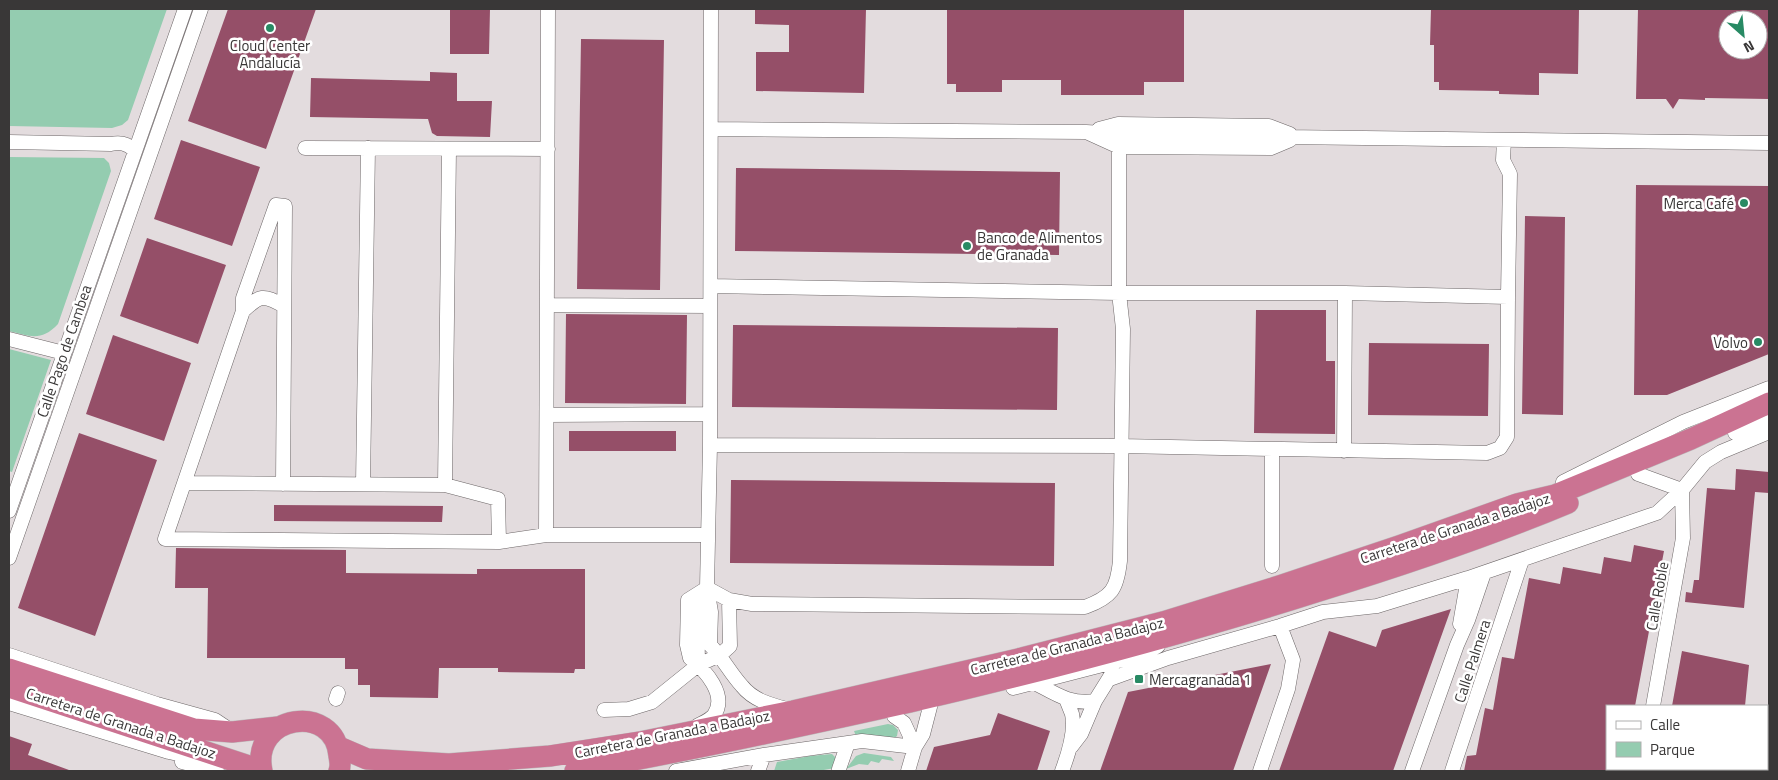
<svg xmlns="http://www.w3.org/2000/svg" width="1778" height="780" viewBox="0 0 1778 780" font-family="'Titillium Web',sans-serif">
<style>
.green{fill:#94ccb0}
.building{fill:#954f68;fill-rule:evenodd}
.lines{fill:none;stroke-linecap:round;stroke-linejoin:round}
.minor-casing{stroke:#6d6768;stroke-width:15}
.highway-casing{stroke:#bcbbbb;stroke-width:22}
.minor{stroke:#fff;stroke-width:14}
.highway{stroke:#cb7392;stroke-width:21}
.poi-dot{fill:#288a64;stroke:#fff;stroke-width:2}
.labels{text-anchor:middle;dominant-baseline:central;stroke-width:5;stroke-linejoin:round;paint-order:stroke}
.poi-label{font-size:15px;fill:#393737;stroke:#fff;text-anchor:end}
.street-label{font-size:15px;fill:#393737;stroke:#fff}
</style>
<rect width="100%" height="100%" fill="#e3dcde"/>
<path class="green" d="M9,9h158l-39,111 -6,5 -10,3 -103,-2z
M9,157l95,1 5,5 2,8 -53,153c-17,18 -28,12 -49,7z
M9,349l42,11 -39,112 -3,-1z
M888,724l5,1 5,5 -1,6 -4,3 -16,-3h-21l-2,-5z
M864,753l27,4 3,4 -12,-2 -3,4 -8,-2 -3,4 -9,-1 -13,5 10,-13z
M832,754l3,3v11l-17,3h-44l3,-9 33,-6z"/>
<path class="building" d="M228,9h88l-50,140 -78,-28z
M450,9h40l-1,45h-39z
M755,9h111l-2,84 -108,-2v-39h33v-27l-34,-1z
M947,9h237v73h-40v13h-83v-15h-59v12h-46v-8h-9z
M1431,9h148l-1,65 -39,-1v22l-40,-1v-3l-60,-1v-8h-5v-37h-4z
M1638,9h131v90l-64,-1v2l-26,-1 -6,10 -7,-10h-30zM1728,20h30v30h-30z
M581,39l83,1 -4,250 -83,-1z
M430,72l27,1v28h35l-2,36 -53,-1 -5,-3 -4,-14 -118,-2 1,-39 119,3z
M181,140l79,27 -28,79 -78,-27z
M736,168l324,4 -1,83 -324,-4z
M1636,185l133,1v168l-102,41h-33z
M1525,216l40,1 -2,198 -41,-1z
M147,238l79,27 -28,79 -78,-28z
M1256,310h70v51h9v73l-81,-1z
M566,314l121,1 -1,89 -121,-1z
M733,325l325,3 -1,82 -325,-3z
M113,335l78,28 -27,78 -78,-27z
M1369,343l120,1 -1,72 -120,-1z
M569,431h107v20h-107z
M79,433l78,27 -62,176 -77,-28z
M1736,469l33,3v21l-14,-1 -11,116 -59,-6 1,-10 6,1 2,-13h5l8,-92 28,2z
M731,480l324,3 -1,83 -324,-3z
M274,505l169,1 -1,16 -168,-1z
M1634,545l30,6 -29,155h-28v65h-143l3,-15 9,-1 9,-47 8,2 9,-53 12,2 15,-81 31,6 3,-17 38,7 3,-17 27,5z
M176,548l170,2v23l131,1v-5h108v100h-10l-1,4 -76,-1v-4h-59l-1,30 -68,-1v-12h-12v-16h-13v-11h-138l1,-70h-33z
M1451,609l-58,162h-114l50,-140 47,16 6,-17z
M1682,651l67,14 -4,41h-73z
M1271,664l-38,107h-133l28,-79z
M998,713l52,18 -13,40h-111l8,-24 56,-12z
M9,736l23,8 -4,11 41,15v1h-60z"/>
<g class="lines">
<g class="minor-casing">
<path id="minor" d="M711,9l-1,436 -3,143 4,24 -1,33c13,13 20,28 32,41 11,14 29,19 45,23
M711,129l375,3 33,15 152,1 19,-8
M1099,129l19,-5 151,2 21,8
M1086,132l50,3 147,2 486,6
M9,142l102,2c9,-2 16,-1 23,6
M305,148l243,1
M449,149l-4,336 53,14 1,43
M711,286l408,7h226l163,4 2,-123 -7,-14 1,-20
M547,305l163,1
M243,311c17,-16 20,-17 41,-5
M9,339l55,14
M547,415l163,-1
M1735,433l34,-11
M710,445l410,1 367,7 13,-5 7,-11 1,-140
M1344,451l1,-158
M1638,474l44,16
M1563,482l120,-60 86,-34
M184,483l261,2
M283,484l2,-278 -9,-1 -33,93v13l-78,228 334,3 47,-7h161
M363,484l5,-336
M9,511l176,-502
M546,535l2,-526
M9,558l192,-549
M1272,566v-117
M707,588l22,12 23,4 333,3c27,-10 32,-18 35,-46l3,-232 -4,-36v-146
M1460,624l8,-46
M9,655l148,49 58,16 15,10
M698,665l-1,-64 9,-10
M1110,679l58,-21 112,-32 43,-14 54,-6 91,-28 189,-65 25,-23 23,-28 16,-10 48,-20
M1035,683c21,11 36,22 60,18l18,-29
M1013,688l105,-27 28,-8 12,-7
M336,699l2,-6
M9,703l160,49 27,6
M1653,706l30,-168 -1,-48
M604,710l25,-1 23,-7 46,-37 22,-10 10,-9 -1,-46
M894,716l10,7 11,24
M697,726c5,-3 13,-6 17,-11 14,-20 -9,-45 -24,-57l-3,-13 1,-45 19,-12
M1071,747l10,-13 14,-33
M182,762l35,9
M839,769l9,-26
M676,771l88,-16 98,-14 53,6
M758,771l6,-16
M908,771l7,-24 8,-13 7,-27
M1062,771c6,-16 14,-39 10,-57 -2,-5 -4,-10 -6,-15
M1260,771l28,-82 5,-29 -13,-34
M1412,771l45,-126 11,-25 16,-47
M1452,771l70,-211
M1641,771v-2"/>
</g>
<g class="highway-casing">
<path id="highway" d="M9,669l185,60 38,3 46,-5
M9,687l252,83
M339,747l28,12 82,5 101,-8 90,-14 153,-31 229,-53 141,-36 116,-36 120,-40 118,-42 38,-9 136,-56 78,-36
M262,771c-12,-57 73,-69 77,-15 1,5 2,10 0,15
M575,771c112,-20 223,-44 335,-69 138,-32 274,-68 409,-111 84,-26 168,-54 249,-88"/>
</g>
<use href="#minor" class="minor"/>
<use href="#highway" class="highway"/>
</g>
<g class="poi-dot">
<circle cx="270" cy="28" r="5"/>
<circle cx="1744" cy="203" r="5"/>
<circle cx="967" cy="246" r="5"/>
<circle cx="1758" cy="342" r="5"/>
<rect x="1134" y="674" width="10" height="10" rx="2.5"/>
</g>
<g class="labels">
<g class="poi-label">
<text x="270" y="45" text-anchor="middle">Cloud Center<tspan x="270" dy="17">Andalucía</tspan></text>
<text x="1734" y="203">Merca Café</text>
<text x="977" y="237" text-anchor="start">Banco de Alimentos<tspan x="977" dy="17">de Granada</tspan></text>
<text x="1748" y="342">Volvo</text>
<text x="1149" y="679" text-anchor="start">Mercagranada 1</text>
</g>
<g class="street-label">
<text transform="translate(64 351) rotate(-71)">Calle Pago de Cambea</text>
<text transform="translate(1455 528) rotate(-18)">Carretera de Granada a Badajoz</text>
<text transform="translate(1657 596) rotate(-80)">Calle Roble</text>
<text transform="translate(1067 646) rotate(-14)">Carretera de Granada a Badajoz</text>
<text transform="translate(1472 661) rotate(-72)">Calle Palmera</text>
<text transform="translate(121 723) rotate(18)">Carretera de Granada a Badajoz</text>
<text transform="translate(672 734) rotate(-11)">Carretera de Granada a Badajoz</text>
</g>
</g>
<rect width="1778" height="780" fill="none" stroke="#393737" stroke-width="20"/>
<rect x="1606" y="705" width="162" height="65" fill="#ffffff" stroke="#b0afaf"/>
<rect x="1616" y="721" width="25" height="8" fill="#ffffff" stroke="#b0afaf"/>
<text x="1650" y="730" font-size="15" fill="#393737">Calle</text>
<rect x="1616" y="742" width="25" height="15" fill="#94ccb0" stroke="#b0afaf"/>
<text x="1650" y="755" font-size="15" fill="#393737">Parque</text>
<g transform="translate(1743 35) rotate(153)"><circle r="24" fill="#ffffff" stroke="#b0afaf"/>
<path d="M0-4L9 19L0 12L-9 19Z" fill="#288a64"/>
<text y="-8" font-size="14" font-weight="bold" text-anchor="middle" fill="#393737">N</text>
</g>
</svg>
